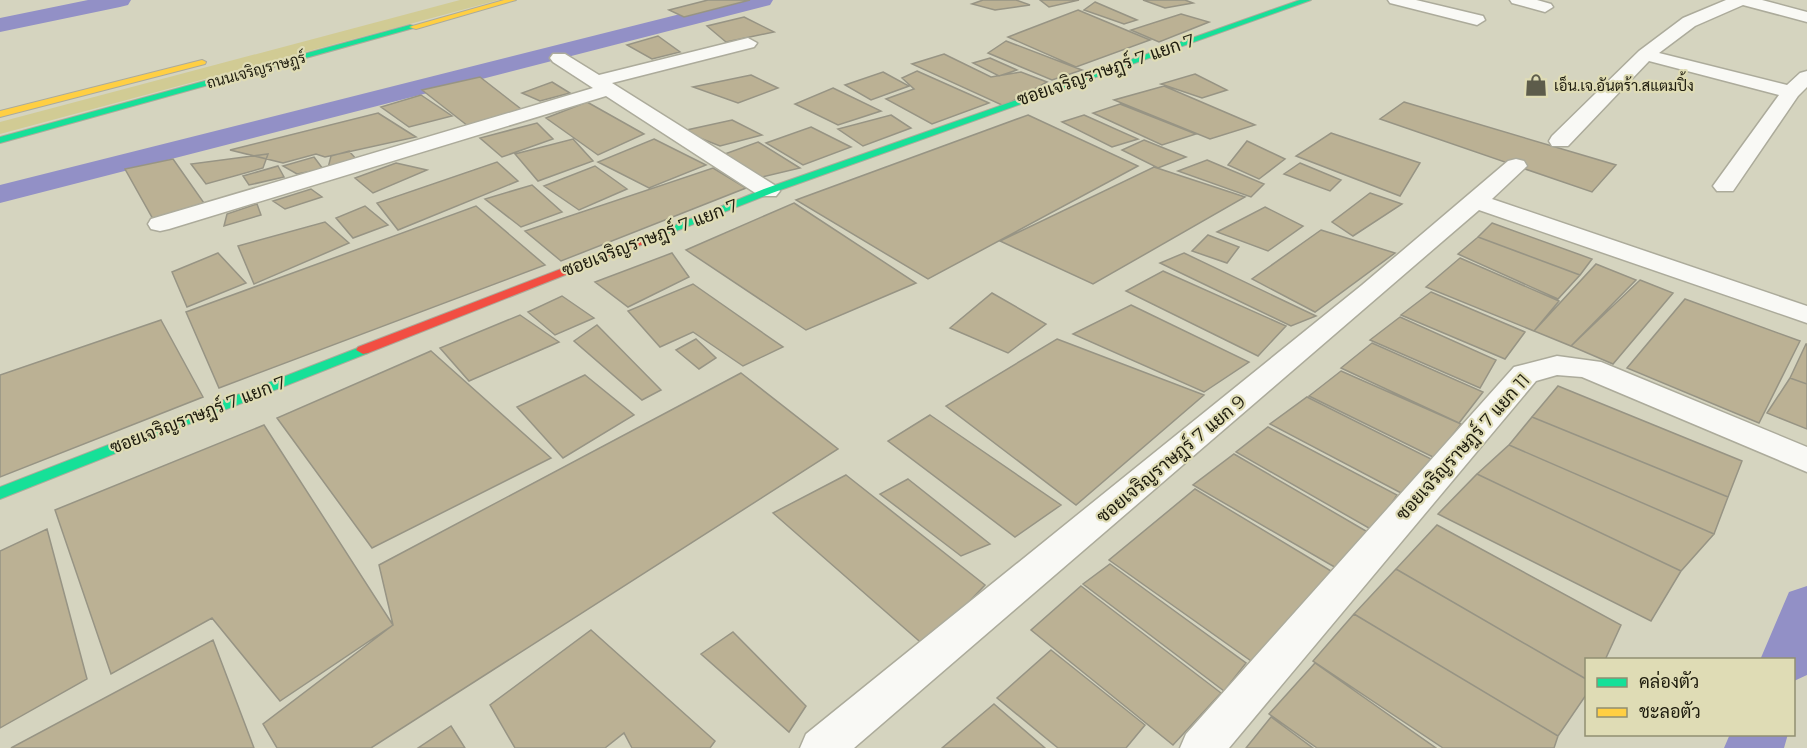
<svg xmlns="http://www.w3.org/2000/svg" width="1807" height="748" viewBox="0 0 1807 748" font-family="Montserrat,Sarabun,sans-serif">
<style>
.green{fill:#d1cb94}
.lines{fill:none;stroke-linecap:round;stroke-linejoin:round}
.canal{fill:#9290c6;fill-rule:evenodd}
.building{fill:#bbb194;stroke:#979484;stroke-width:1.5}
.street-casing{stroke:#acab9b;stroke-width:3}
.fast-casing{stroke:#acab9b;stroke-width:2}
.slow-casing{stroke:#acab9b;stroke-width:2}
.jam-casing{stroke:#acab9b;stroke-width:2}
.street{fill:#f9f9f5;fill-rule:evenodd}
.fast{fill:#16e098;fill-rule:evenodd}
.slow{fill:#ffcf43;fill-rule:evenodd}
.jam{fill:#f24e42;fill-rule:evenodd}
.labels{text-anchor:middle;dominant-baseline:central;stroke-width:4.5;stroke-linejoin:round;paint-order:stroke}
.far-street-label{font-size:15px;fill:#1d1b0d;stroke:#dfdcb5}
.far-poi-label{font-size:15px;fill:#1d1b0d;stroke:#dfdcb5;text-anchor:start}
.street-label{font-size:18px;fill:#1d1b0d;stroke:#dfdcb5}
</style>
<rect width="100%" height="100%" fill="#d5d4bf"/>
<path class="green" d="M460,0h39l-499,134v-12z"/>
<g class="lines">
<path class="canal" d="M88,0h43l-3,5 -8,2 -120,25v-14z
M736,0h37l-3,5 -770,198v-18z
M1807,586v89l-13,6v-21h-34l29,-68z
M1730,734h58l-4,14h-60z"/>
</g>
<path class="building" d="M708,0h42l-66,17 -15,-7z
M983,0h33l14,5 -35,5 -23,-6z
M1040,0h39l-30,7z
M1143,0h42l8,3 -28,5z
M1095,2l42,18 -13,4 -40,-14z
M1078,10l72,30 -74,27 -68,-30z
M1181,14l28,8 -50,20 -28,-12z
M744,17l30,15 -48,10 -19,-16z
M658,36l22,16 -28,7 -25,-14z
M1006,41l76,29 -30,10 -64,-27z
M944,54l47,23 30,-5 26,10 -43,24 -92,-42z
M990,58l27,12 -18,6 -26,-13z
M917,71l72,32 -57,21 -46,-25 28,-10 -12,-11z
M883,72l26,14 -38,14 -26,-15z
M1195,74l32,16 -25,8 -41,-14z
M751,75l27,13 -40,15 -45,-16z
M480,77l41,32 -53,17 -46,-36z
M552,82l18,11 -30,8 -18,-8z
M1164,86l91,39 -45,14 -96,-39z
M833,88l48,23 -43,14 -43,-21z
M421,95l31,21 -43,11 -28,-20z
M587,102l57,32 -46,21 -52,-37z
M1404,102l212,63 -24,27 -212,-73z
M1120,104l76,30 -34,11 -69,-32z
M378,113l38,24 -91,20 -9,-3 -33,9 -53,-13z
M891,115l20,13 -48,18 -25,-17z
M1028,115l110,51 -210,113 -132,-79z
M1084,115l54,24 -26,8 -50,-25z
M732,120l30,15 -42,11 -38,-15z
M537,123l16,16 -51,18 -22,-19z
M811,127l40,20 -48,18 -37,-22z
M1331,133l89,30 -20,33 -104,-40z
M573,139l20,22 -55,20 -23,-27z
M654,139l52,26 -57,23 -51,-26z
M1144,140l42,17 -28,11 -36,-18z
M1247,141l38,18 -26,20 -31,-14z
M758,142l42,26 -46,11 -32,-24z
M349,151l8,9 -29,8 3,-12z
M268,154l-5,14 -57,16 -15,-20z
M314,157l9,12 -26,5 -14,-8z
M173,159l31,44 -51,16 -28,-50z
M1207,160l57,24 -13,13 -73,-26z
M497,162l21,19 -120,49 -21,-27z
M396,163l31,7 -54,23 -18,-15z
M1300,163l41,17 -11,11 -46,-17z
M278,166l6,11 -35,8 -6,-9z
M595,166l32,23 -48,21 -35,-24z
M1154,167l91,30 -152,87 -93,-43z
M713,168l33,20 -185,73 -36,-30z
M532,185l30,27 -41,15 -36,-28z
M311,189l11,8 -37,12 -12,-8z
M1370,193l32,11 -49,32 -21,-14z
M794,203l122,80 -110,47 -120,-80z
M257,204l4,11 -37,11 3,-12z
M365,206l23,19 -35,13 -17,-20z
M476,206l69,59 -326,123 -33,-76z
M1265,207l38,19 -35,25 -51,-19z
M325,222l24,21 -95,41 -16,-38z
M1492,223l100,36 -12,16 -102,-38z
M1321,230l74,23 -80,59 -63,-33z
M1208,235l31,12 -12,16 -35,-12z
M1478,237l102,38 -22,24 -100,-45z
M218,253l28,30 -59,24 -15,-35z
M672,253l17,24 -61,30 -33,-25z
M1184,253l132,63 -25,10 -131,-63z
M1460,258l99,43 -25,30 -108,-44z
M1596,264l40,16 -65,66 -37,-15z
M1163,271l123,55 -28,30 -132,-65z
M1640,280l33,13 -60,71 -42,-18z
M693,284l90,63 -40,19 -50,-34 -33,15 -32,-36z
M1431,292l94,40 -20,27 -104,-44z
M992,293l54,31 -38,29 -58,-25z
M562,296l32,22 -39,17 -27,-23z
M1685,299l115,42 -41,82 -132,-55z
M1131,305l118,57 -45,30 -131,-58z
M520,315l39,27 -90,39 -29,-33z
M1400,317l96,43 -16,28 -110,-48z
M161,320l42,77 -203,80v-102z
M597,325l64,65 -19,10 -68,-59z
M696,339l20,19 -17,11 -23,-19z
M1057,339l147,56 -128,110 -130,-99z
M1372,343l111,49 -24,31 -118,-55z
M1806,344h1v40l-17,-6z
M431,351l120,107 -179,90 -95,-130z
M1341,371l120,53 -26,34 -126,-62z
M741,373l97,76 -467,299h-94l-14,-24 130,-99 -14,-60z
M585,375l49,40 -71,43 -46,-51z
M1790,378l17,6v45l-40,-16z
M1558,386l184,75 -14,36 -196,-80z
M1307,397l124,62 -28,35 -133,-70z
M930,415l131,90 -46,32 -127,-96z
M1532,417l196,80 -14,37 -205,-89z
M264,425l129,200 -113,76 -68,-83 -101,56 -56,-164z
M1268,427l129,68 -23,36 -138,-79z
M1509,445l205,89 -33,37 -204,-97z
M1234,454l137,80 -33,35 -145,-84z
M1477,474l204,97 -30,50 -213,-107z
M846,475l139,110 -59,62 -153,-134z
M908,479l82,65 -29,12 -81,-62z
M1195,489l136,82 -77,92 -145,-103z
M1437,525l184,100 -16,35h-19v19l-190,-110z
M47,529l40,150 -87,49v-177z
M1110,564l136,99 -22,28 -141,-107z
M1396,569l190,110v16l-28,41 -204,-122z
M1081,586l140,107 -48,52 -142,-115z
M1354,614l204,122 -4,12h-111l-130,-87z
M591,630l124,111 -5,7h-78l-8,-15 -19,15h-90l-25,-43z
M733,632l73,74 -17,26 -88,-78z
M213,640l41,108h-243z
M1051,650l94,75 -19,23h-68l-61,-50z
M1315,663l121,85h-119l-48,-34z
M994,704l51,44h-103z
M1271,717l42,31h-67z
M451,726l14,22h-47z"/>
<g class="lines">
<g class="street-casing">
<path id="street" d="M1388,0h28l67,16 2,4 -8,5 -87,-22z
M1510,0h27l14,4 2,3 -8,5 -33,-9z
M1726,0h36l45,12v10l-64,-17 -48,21 -36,27 128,32 13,-12 7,-2v16l-9,9 -65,95h-16l-4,-5 66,-91 -130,-34 -81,85h-16l-3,-5 3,-5 87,-85 44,-33z
M748,38l9,5 -3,4 -142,36 164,103 4,5 -4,5h-16l-154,-100 -437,133 -9,2 -9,-2 -3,-5 3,-5 442,-131 -40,-26 -3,-4 3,-4h12l34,21z
M1516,159l8,2 3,5 -35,33 315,107v17l-328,-113 -625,538h-54l6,-14 556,-449 146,-124z
M1557,356l44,6 206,85v25l-225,-95 -25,-2 -21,6 -307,367h-49l6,-14 328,-367z"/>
</g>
<g class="fast-casing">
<path id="fast" d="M1300,0h11l-539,193 -116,46 -4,1 -6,-3 118,-48z
M410,25l7,2 -417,116v-6z
M363,346l7,4 -2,3 -368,146v-12z"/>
</g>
<g class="slow-casing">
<path id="slow" d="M504,0h12l-100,29 -7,-2z
M202,60l4,2 -1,2 -205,53v-6z"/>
</g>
<g class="jam-casing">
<path id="jam" d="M652,234l6,3 -2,2 -288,114 -5,1 -7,-4 2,-3z"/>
</g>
<use href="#street" class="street"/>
<use href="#fast" class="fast"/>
<use href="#slow" class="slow"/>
<use href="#jam" class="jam"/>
</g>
<defs>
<g id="shop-bare" transform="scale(1.8)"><path d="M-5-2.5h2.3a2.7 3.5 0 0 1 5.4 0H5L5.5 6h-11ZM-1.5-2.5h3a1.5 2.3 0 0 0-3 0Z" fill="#5d5c4b" stroke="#dfdcb5" stroke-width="2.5" paint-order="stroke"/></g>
</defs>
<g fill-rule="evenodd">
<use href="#shop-bare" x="1536" y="85"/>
</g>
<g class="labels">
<g class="far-street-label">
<text transform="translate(256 70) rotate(-15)">ถนนเจริญราษฎร์</text>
</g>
<g class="far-poi-label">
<text x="1554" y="85">เอ็น.เจ.อันตร้า.สแตมปิ้ง</text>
</g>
<g class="street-label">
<text transform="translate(1106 70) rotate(-19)">ซอยเจริญราษฎร์ 7 แยก 7</text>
<text transform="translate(650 238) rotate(-21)">ซอยเจริญราษฎร์ 7 แยก 7</text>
<text transform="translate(198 415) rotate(-21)">ซอยเจริญราษฎร์ 7 แยก 7</text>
<text transform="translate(1463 447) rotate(-48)">ซอยเจริญราษฎร์ 7 แยก 11</text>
<text transform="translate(1171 459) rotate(-40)">ซอยเจริญราษฎร์ 7 แยก 9</text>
</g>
</g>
<rect x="1585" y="658" width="210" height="78" fill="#dfdcb5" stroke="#918f72" stroke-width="1.5"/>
<rect x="1597" y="678" width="30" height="9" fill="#16e098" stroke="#918f72" stroke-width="1.5"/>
<text x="1639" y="688" font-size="18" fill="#1d1b0d">คล่องตัว</text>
<rect x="1597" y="708" width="30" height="9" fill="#ffcf43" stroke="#918f72" stroke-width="1.5"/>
<text x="1639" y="718" font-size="18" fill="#1d1b0d">ชะลอตัว</text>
</svg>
